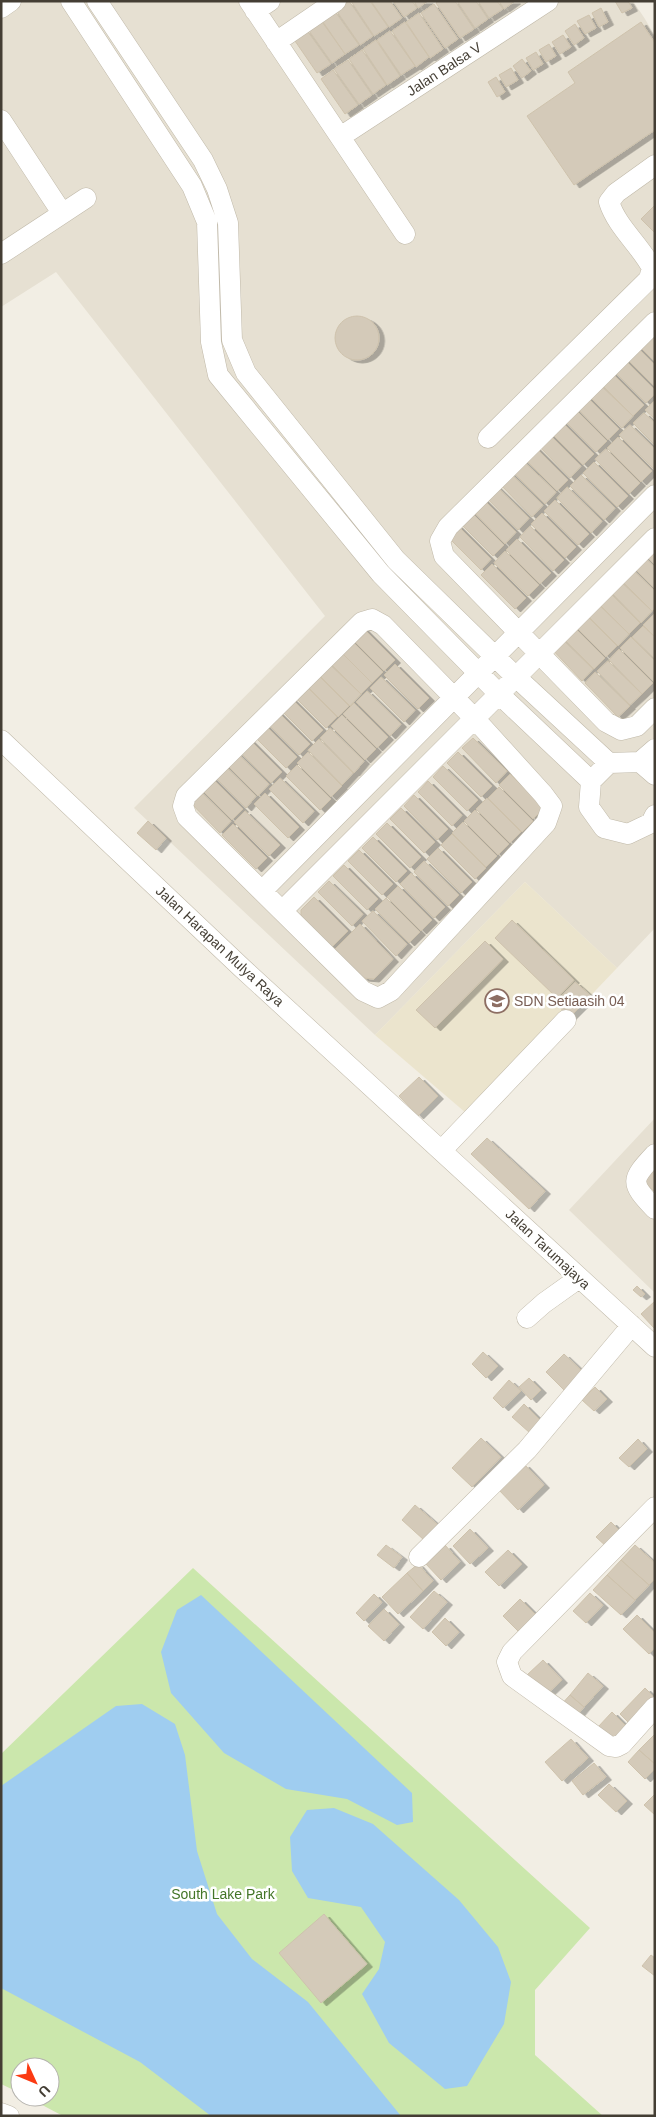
<svg xmlns="http://www.w3.org/2000/svg" width="656" height="2117" viewBox="0 0 656 2117" font-family="Arial,sans-serif">
<style>
.residential{fill:#e6e0d2}
.education{fill:#ebe4cd}
.green{fill:#cbe7ac}
.water{fill:#9fcdf0}
.building{fill:#d4cab9;stroke:#cec2ac;filter:url(#shadow)}
.lines{fill:none;stroke-linecap:round;stroke-linejoin:round}
.minor-casing{stroke:#c0b9a9;stroke-width:21}
.minor{stroke:#fff;stroke-width:20}
.labels{text-anchor:middle;dominant-baseline:central;stroke-width:5;stroke-linejoin:round;paint-order:stroke}
.street-label{font-size:14px;fill:#443e34;stroke:#fff}
.education-label{font-size:14px;fill:#785e54;stroke:#fff;text-anchor:start}
.park-label{font-size:14px;fill:#437527;stroke:#fff}
</style>
<defs>
<filter id="shadow"><feDropShadow dx="5.5" dy="3" stdDeviation="0" flood-color="#0004"/></filter>
</defs>
<rect width="100%" height="100%" fill="#f2eee4"/>
<path class="residential" d="M1,1h632l12,18 10,17v892l-38,40 -92,-86 -150,153 -241,-227 191,-192 -269,-344 -55,35z
M655,1118v175l-86,-83z"/>
<path class="education" d="M525,882l92,86 -144,151 -98,-84z"/>
<path class="green" d="M193,1568l397,360 -55,62v65l68,61h-540l-36,-19h23v-30h-30v26l-19,-9v-330z"/>
<path class="water" d="M201,1595l211,198 1,29 -16,3 -50,-26 -61,-10 -62,-36 -53,-60 -10,-41 16,-42z
M142,1704l33,20 10,31 12,96 20,63 35,45 56,43 93,114h-190l-71,-54 -139,-74v-202l115,-80z
M334,1808l39,16 86,76 39,47 13,35 -7,42 -37,62 -22,3 -56,-46 -27,-49 17,-25 6,-27 -24,-35 -53,-9 -16,-27 -2,-34 17,-27z"/>
<path class="building" d="M349,1l24,35 -13,9 -24,-35z
M351,1h19l18,26 -14,9z
M371,1h19l12,17 -13,9z
M393,1h19l5,7 -13,9z
M414,1h14l-10,7z
M438,1h17l19,28 -14,9 -24,-35z
M457,1h19l12,18 -13,9z
M478,1h19l6,8 -14,9z
M499,1h16l-11,8z
M615,1h13l4,7 -10,5z
M434,4l24,35 -13,9 -24,-35z
M601,8l7,14 -9,5 -7,-14z
M334,10l25,35 -14,9 -24,-35z
M419,13l24,36 -13,9 -24,-36z
M589,15l7,13 -11,6 -8,-13z
M320,19l25,35 -13,9 -25,-35z
M405,22l24,35 -13,10 -24,-36z
M641,22l14,21v87l-81,55 -47,-69 48,-33 -7,-11z
M575,24l9,14 -10,7 -9,-14z
M306,29l25,35 -14,9 -24,-35z
M390,31l25,35 -14,9 -24,-35z
M563,35l8,12 -11,7 -8,-12z
M376,40l24,36 -13,9 -24,-36z
M549,44l7,12 -10,6 -7,-12z
M362,50l24,35 -13,9 -24,-35z
M536,52l7,12 -10,6 -7,-12z
M522,59l9,12 -9,7 -9,-12z
M348,60l24,35 -13,9 -25,-35z
M511,68l7,12 -12,7 -7,-12z
M333,70l25,35 -13,9 -24,-35z
M496,77l9,15 -8,5 -9,-15z
M655,205v28l-14,-14z
M335 338a22 22 0 1 1 44 0a22 22 0 1 1-44 0Z
M648,333l7,7v22l-18,-18z
M635,345l20,20v22l-31,-31z
M623,358l32,32v4l-9,9 -34,-34z
M610,371l34,34 -11,11 -34,-34z
M598,383l35,33 -11,12 -35,-34z
M585,395l34,34 -11,11 -33,-34z
M655,400v19l-10,-9z
M573,407l34,34 -11,11 -34,-34z
M644,413l11,10v22l-22,-22z
M560,420l34,34 -11,11 -34,-34z
M630,425l25,24 -1,20 -35,-34z
M547,432l34,34 -11,12 -34,-35z
M618,437l34,34 -11,11 -34,-34z
M534,446l34,34 -11,11 -34,-34z
M606,449l34,34 -11,11 -34,-35z
M521,459l35,33 -11,12 -34,-34z
M594,462l34,34 -11,11 -34,-34z
M509,472l34,33 -11,12 -34,-35z
M581,475l34,33 -11,12 -34,-34z
M495,485l34,33 -11,12 -34,-35z
M567,487l35,34 -11,12 -34,-35z
M482,498l34,34 -11,12 -34,-35z
M555,500l34,34 -11,11 -34,-34z
M470,511l34,34 -11,11 -34,-34z
M542,513l34,34 -11,11 -34,-34z
M457,525l34,34 -10,11 -34,-34z
M530,526l34,34 -11,11 -33,-34z
M517,539l34,34 -11,11 -34,-34z
M655,544v21l-12,-12z
M505,551l34,34 -11,11 -34,-33z
M641,554l14,13v22l-24,-24z
M492,564l34,34 -11,11 -34,-34z
M629,566l26,25v17l-3,3 -34,-34z
M617,578l35,33 -11,12 -34,-35z
M606,589l34,34 -11,11 -34,-34z
M595,601l34,33 -11,12 -34,-34z
M583,612l34,34 -11,11 -34,-34z
M654,614l1,1v22l-12,-12z
M571,624l34,34 -11,11 -34,-34z
M361,626l34,34 -11,11 -34,-34z
M643,626l12,11v22l-23,-22z
M559,636l34,33 -11,12 -33,-35z
M631,637l24,24 -1,21 -34,-34z
M349,638l34,34 -11,11 -34,-34z
M338,649l34,34 -11,11 -34,-34z
M619,649l34,34 -11,11 -33,-34z
M326,661l35,33 -11,12 -34,-34z
M608,661l34,33 -12,11 -33,-34z
M395,664l34,34 -11,11 -34,-34z
M315,672l34,34 -11,11 -34,-34z
M595,672l35,34 -12,11 -33,-34z
M381,677l34,33 -11,12 -34,-34z
M303,683l34,34 -11,11 -34,-34z
M367,691l34,33 -11,12 -34,-34z
M289,696l34,34 -11,11 -34,-34z
M354,703l34,34 -11,11 -34,-34z
M276,710l34,34 -11,11 -34,-34z
M342,715l34,34 -11,11 -34,-34z
M263,723l34,34 -11,11 -34,-34z
M330,728l34,33 -10,12 -34,-35z
M248,738l34,34 -11,11 -34,-34z
M473,738l34,33 -11,12 -34,-35z
M319,739l34,34 -11,12 -34,-35z
M235,751l34,33 -11,12 -34,-34z
M308,752l34,34 -11,11 -34,-34z
M458,752l34,34 -11,11 -34,-34z
M222,763l34,33 -10,12 -34,-34z
M297,765l34,34 -11,11 -34,-34z
M443,766l35,34 -11,11 -34,-34z
M510,774l34,34 -11,11 -34,-34z
M209,775l34,34 -11,11 -34,-34z
M280,778l34,33 -11,12 -34,-34z
M428,781l34,34 -10,11 -34,-34z
M499,787l34,34 -11,11 -34,-34z
M197,788l34,33 -11,12 -34,-35z
M265,793l34,34 -11,11 -34,-34z
M414,795l34,34 -11,11 -33,-34z
M487,798l34,34 -11,11 -34,-34z
M401,808l34,34 -11,11 -34,-34z
M475,810l34,34 -11,11 -34,-34z
M245,811l35,34 -11,11 -35,-34z
M148,821l18,17 -10,12 -19,-17z
M463,822l34,34 -11,11 -34,-34z
M387,823l34,34 -11,11 -34,-34z
M233,824l34,34 -11,11 -34,-34z
M452,834l34,34 -11,11 -34,-34z
M373,837l34,34 -11,11 -34,-34z
M438,848l34,34 -11,11 -34,-34z
M359,850l34,34 -11,11 -34,-34z
M424,861l35,34 -11,11 -34,-34z
M344,865l34,34 -11,11 -34,-34z
M411,873l34,34 -11,11 -34,-34z
M329,881l34,33 -11,12 -34,-34z
M398,886l34,34 -11,11 -34,-34z
M314,897l34,34 -18,18 -29,-31v-8z
M386,898l34,34 -11,11 -34,-34z
M373,911l34,33 -11,12 -34,-35z
M512,920l62,60 -17,18 -62,-60z
M360,924l33,35 -19,20 -11,-1 -29,-28z
M485,941l18,18 -68,69 -19,-18z
M575,982l16,14 -21,21 -15,-14z
M419,1077l19,19 -20,20 -19,-20z
M487,1138l58,53 -16,18 -58,-55z
M655,1161v31l-16,-15z
M637,1286l8,8 -4,3 -8,-7z
M655,1301v28l-14,-15z
M483,1352l15,14 -12,12 -14,-14z
M564,1354l19,18 -18,19 -19,-19z
M529,1378l12,12 -10,10 -12,-13z
M509,1380l12,11 -18,17 -10,-10z
M595,1387l12,12 -13,12 -12,-11z
M524,1404l17,17 -11,12 -18,-16z
M481,1438l20,19 -29,30 -20,-19z
M638,1439l9,10 -18,18 -10,-9z
M524,1464l20,21 -26,25 -20,-21z
M415,1505l23,20 -14,15 -22,-20z
M611,1522l11,11 -14,15 -12,-11z
M470,1529l18,19 -18,16 -17,-18z
M386,1545l16,12 -8,11 -17,-13z
M445,1545l15,17 -19,18 -16,-17z
M635,1545l20,18v16l-6,6 -28,-25z
M508,1550l14,14 -23,22 -14,-14z
M621,1560l28,25 -14,15 -28,-25z
M418,1564l15,17 -10,10 -16,-18z
M407,1573l16,18 -25,23 -16,-17z
M607,1575l28,25 -14,15 -28,-25z
M434,1591l13,11 -24,27 -13,-12z
M590,1593l13,12 -17,18 -13,-12z
M374,1594l8,8 -18,19 -8,-8z
M520,1599l17,17 -17,17 -17,-17z
M384,1609l15,15 -15,17 -16,-15z
M637,1615l18,18v15l-6,6 -26,-25z
M445,1618l14,14 -13,14 -14,-14z
M543,1660l19,20 -16,15 -19,-20z
M588,1673l15,13 -19,21 -14,-12z
M645,1688l10,10 -24,27 -11,-11z
M570,1695l14,12 -10,12 -15,-12z
M612,1712l16,16 -15,15 -15,-16z
M655,1734v30l-16,-14z
M571,1739l17,19 -26,23 -17,-19z
M639,1750l16,14v5l-10,10 -17,-17z
M594,1763l12,14 -23,18 -11,-14z
M609,1784l18,17 -11,11 -18,-17z
M655,1794v21l-11,-10z
M324,1914l43,50 -46,39 -42,-50z
M651,1955l4,3v18l-13,-10z"/>
<g class="lines">
<g class="minor-casing">
<path id="minor" d="M71,1l121,185 15,36 4,120 7,33 163,199 118,120 92,87
M97,1l106,159 14,29 11,34 4,117 14,33 150,187 120,117 93,86
M249,1l156,233
M1,8l10,-7
M255,11l15,-10
M276,42l60,-41
M1,120l61,93
M340,137l208,-136
M1,254l85,-56
M655,322l-207,205 -8,14 4,15 162,166 15,8 16,-4 18,-18
M488,438l161,-159 3,-11c-12,-23 -35,-41 -43,-66l7,-9 39,-28
M372,619l11,6 91,93 69,76 9,12 -6,17 -155,168 -13,7 -15,-7 -176,-174 -4,-11 3,-10 176,-174z
M1,740l241,228 413,379
M640,762l15,-13
M655,775l-15,-13 -31,1 -18,18 -2,26 15,21 24,6 23,-11 4,-8
M262,891l393,-396
M282,911l373,-373
M442,1150l124,-130
M655,1154c-24,26 -26,28 0,55
M527,1318l17,-15 35,-25
M655,1507l-143,145 -5,10 5,14 97,70 7,1 6,-3 33,-37
M419,1557l108,-107 100,-119 3,-7
M1,2113l8,3"/>
</g>
<use href="#minor" class="minor"/>
</g>
<defs>
<g id="school-ring" transform="scale(1.25)"><circle r="9.5" fill="#fff" stroke="#8d6e63" stroke-width="1.5"/><path d="M0-5L7-2L0 1L-7-2ZM-4 1L0 2.5L4 1V4Q0 6-4 4Z" fill="#8d6e63"/></g>
</defs>
<g fill-rule="evenodd">
<use href="#school-ring" x="497" y="1001"/>
</g>
<g class="labels">
<g class="street-label">
<text transform="translate(444 69) rotate(-33)">Jalan Balsa V</text>
<text transform="translate(220 946) rotate(43)">Jalan Harapan Mulya Raya</text>
<text transform="translate(548 1249) rotate(43)">Jalan Tarumajaya</text>
</g>
<g class="education-label">
<text x="514" y="1001">SDN Setiaasih 04</text>
</g>
<g class="park-label">
<text x="223" y="1894">South Lake Park</text>
</g>
</g>
<rect width="656" height="2117" fill="none" stroke="#443e34" stroke-width="5"/>
<g transform="translate(35 2082) rotate(134)"><circle r="24" fill="#ffffff" stroke="#b4b2ae"/>
<path d="M0-4L9 19L0 12L-9 19Z" fill="#fb3a12"/>
<text y="-8" font-size="14" font-weight="bold" text-anchor="middle" fill="#443e34">U</text>
</g>
</svg>
